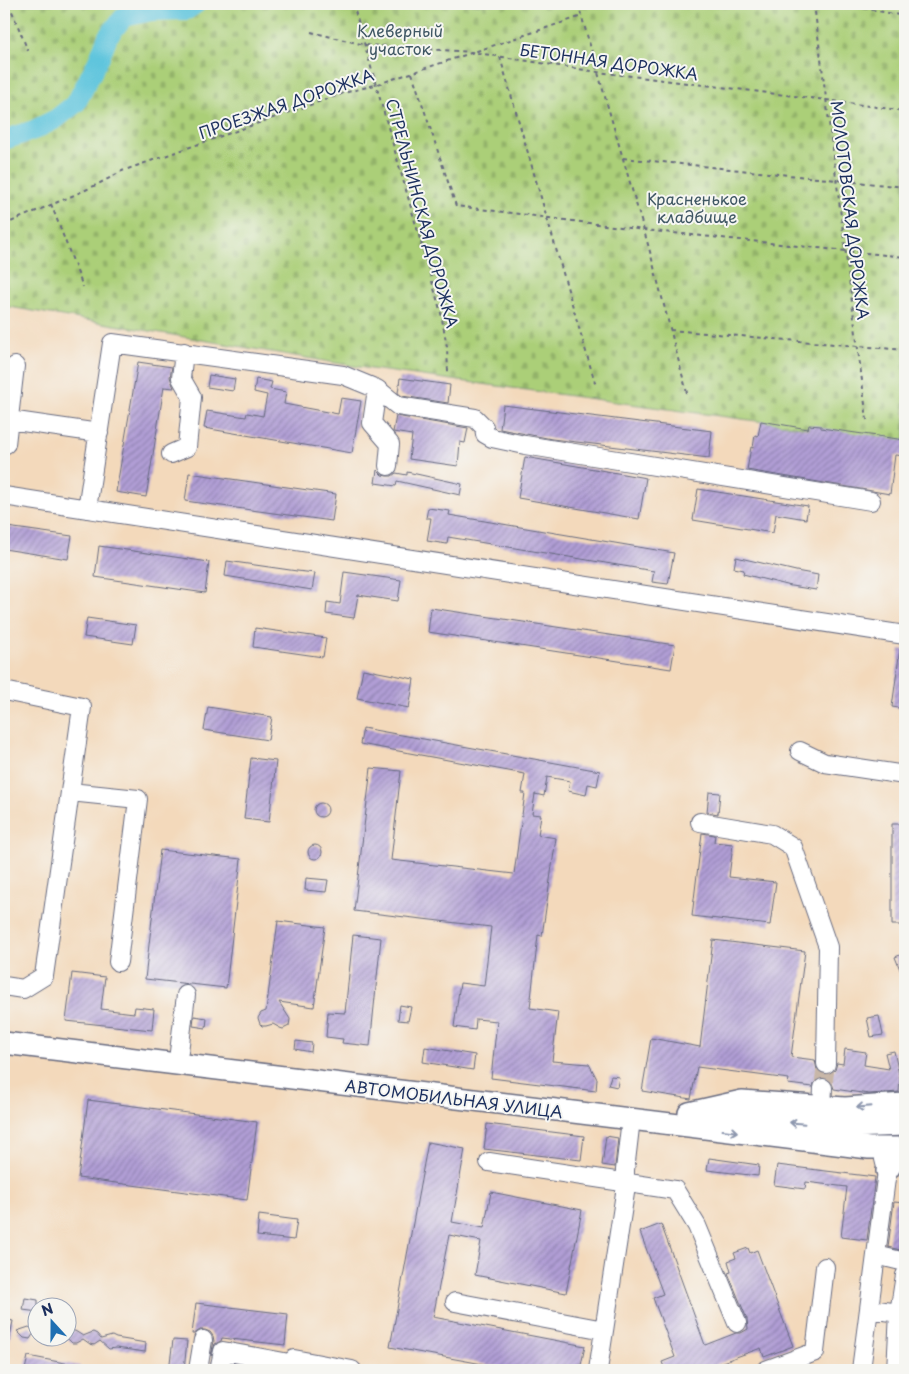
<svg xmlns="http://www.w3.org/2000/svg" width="909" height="1374" viewBox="0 0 909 1374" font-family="'Playpen Sans',sans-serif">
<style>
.cemetery{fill:url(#cemetery-stones);stroke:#637f6b}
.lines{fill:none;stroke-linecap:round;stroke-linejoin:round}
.river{stroke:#5fc5dd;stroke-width:20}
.building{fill:url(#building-hatch)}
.minor-tunnel{stroke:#c8b7a8;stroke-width:18;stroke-dasharray:18 9;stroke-linecap:butt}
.minor-casing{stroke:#676a7f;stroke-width:20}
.major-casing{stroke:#676a7f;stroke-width:24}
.path{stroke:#676a7f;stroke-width:2;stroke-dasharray:4 4;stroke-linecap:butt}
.minor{stroke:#fff;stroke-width:18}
.major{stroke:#fff;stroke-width:21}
.oneway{stroke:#8d97ae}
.labels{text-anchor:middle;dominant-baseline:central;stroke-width:4;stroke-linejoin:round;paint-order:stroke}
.park-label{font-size:16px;fill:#3f5764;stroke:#f6f6f2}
.street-label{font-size:16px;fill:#1b2f5e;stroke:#f6f6f2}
</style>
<defs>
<pattern id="cemetery-stones" width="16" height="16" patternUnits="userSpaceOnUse" patternTransform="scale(1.25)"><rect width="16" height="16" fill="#abcf78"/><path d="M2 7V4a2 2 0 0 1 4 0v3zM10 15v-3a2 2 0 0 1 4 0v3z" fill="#93b26a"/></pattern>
<pattern id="building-hatch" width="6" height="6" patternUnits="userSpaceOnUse" patternTransform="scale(1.25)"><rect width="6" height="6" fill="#b19ed5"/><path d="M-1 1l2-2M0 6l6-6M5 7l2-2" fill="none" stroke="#8f81b0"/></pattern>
</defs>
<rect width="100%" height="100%" fill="#f6f6f2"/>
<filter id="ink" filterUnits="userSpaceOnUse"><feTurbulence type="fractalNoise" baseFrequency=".02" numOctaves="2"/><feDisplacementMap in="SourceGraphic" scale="10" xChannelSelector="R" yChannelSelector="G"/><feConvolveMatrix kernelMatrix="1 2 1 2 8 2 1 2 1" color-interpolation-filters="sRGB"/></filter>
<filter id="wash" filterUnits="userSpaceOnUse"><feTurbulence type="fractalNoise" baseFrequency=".0096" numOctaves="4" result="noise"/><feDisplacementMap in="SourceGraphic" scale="20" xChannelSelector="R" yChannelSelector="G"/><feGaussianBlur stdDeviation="1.12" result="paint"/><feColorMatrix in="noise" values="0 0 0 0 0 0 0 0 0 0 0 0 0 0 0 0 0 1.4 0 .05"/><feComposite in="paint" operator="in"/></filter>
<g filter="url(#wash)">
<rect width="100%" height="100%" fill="#f3d9bb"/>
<path class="cemetery" d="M4,4h901v437l-534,-72 -367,-63z"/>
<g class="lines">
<path class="river" d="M4,140l30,-10 22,-11 20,-16 23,-44 9,-23 16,-19 27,-6 36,-1 9,-6"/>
</g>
<g id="blocks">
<path class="building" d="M138,362l34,5 -2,10 4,11 -10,-1 -18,110 -30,-5z
M209,375l26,4 -2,12 -26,-4z
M400,378l50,7 -2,18 -46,-7 -4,-3z
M256,379l16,3 -2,7 16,3 -2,12 54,10 3,-16 20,3 -9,52 -148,-25 3,-17 39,6 1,-4 16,3 4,-21 -13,-3z
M503,405l209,26 -3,27 -157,-19 -52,-10z
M396,416l72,12 -3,15 -5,-1 -2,24 -49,-7 3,-24 -19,-3z
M761,421l47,8 1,-4 12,1v2l84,12v16l-10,-1 -5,39 -143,-24 4,-23 2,1 2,-13 3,1z
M525,457l121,21 -7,41 -121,-21z
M377,470l5,5 5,1h5l4,-3 11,2v-3l55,12 -2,11 -63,-14 -1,5 -21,-3z
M189,473l147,21 -4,27 -147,-20z
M698,489l110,17 -2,13 -30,-5 -3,19 -80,-13z
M428,508l22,3 -1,4 225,38 -6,31 -16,-2 2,-11 -206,-34 -1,7 -20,-3 4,-23h-5z
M7,527l65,9 -4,23 -64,-10z
M99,546l110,16 -4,31 -110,-16z
M736,557l60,14 22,4 -2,15 -25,-4 -48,-12 1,-4 -10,-2z
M227,561l70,10 18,2 -3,17 -87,-14z
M344,572l57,8 -3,21 -40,-6 -4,23 -28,-4 1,-12 13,2z
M431,608l244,37 -4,24 -243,-37z
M87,618l49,7 -3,19 -49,-7z
M255,628l71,10 -3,19 -70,-10z
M900,649l5,1v59l-13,-2z
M363,669l51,10 -5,29 -52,-10z
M208,707l64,10 -4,23 -64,-10z
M363,728l237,43 -3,15 -9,-2 -2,11 -18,-4 2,-10 -23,-4 -3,19 -9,-2 -3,20 9,1 -3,20 18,3 -14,98 -4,-1 -8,73 28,4 -6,49 37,3 8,15 -1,12 -105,-13 6,-57 -21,-2 -1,11 -21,-3 6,-44 24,3 7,-59 -137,-16 17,-143 30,3 -10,89 123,14 11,-81h-3l3,-19 -165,-30z
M251,758l25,3 -7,61 -25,-3z
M709,792l11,1 -2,21 -11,-2z
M314 810a7 7 0 1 1 14 0a7 7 0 1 1-14 0Z
M892,824h13v101h-13z
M702,833l13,2 -1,7 19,2 -4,33 47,5 -6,43 -78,-9z
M308 852a7 7 0 1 1 14 0a7 7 0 1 1-14 0Z
M160,850l81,9 -15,129 -81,-9z
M306,878l22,2 -2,12 -21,-2z
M278,921l47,6 -11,80 -35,-5 11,17 -1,7 -6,3 -3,-1 -7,-4 -7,2h-4l-2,-2 -2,-6 3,-5 5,-2z
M353,935l28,3 -11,108 -28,-3 1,-4 -17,-2 2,-25 17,1z
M713,940l92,11 -14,106 24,3 2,10 4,3 5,2 5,-2 4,-3 2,-7 6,1 2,-15 21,3 -2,13 25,4 -4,-16 9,-2 6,28 -1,13 -30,2 -35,-5 -2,-6 -4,-4 -4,-2 -6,2 -4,4 -1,4 -25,-3 1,-5 -92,-12 -6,32 -49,-8 9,-53 49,9z
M905,953v29l-10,-25z
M72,973l33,4 -4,32 33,4 1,-6 19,2 -2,21 -86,-9z
M400,1005l11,2 -3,14 -10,-1z
M194,1016l13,2 -1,10 -13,-2z
M879,1016l4,19 -12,2 -4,-19z
M296,1041l16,2 -1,9 -16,-3z
M425,1047l50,8 -2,15 -50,-8z
M611,1076l8,1 -2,10 -9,-2z
M88,1100l169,22 -10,78 -169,-22z
M487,1124l97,12 -3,24 -97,-11z
M606,1136l12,2 -3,29 -13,-2z
M428,1142l37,7 -13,73 32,6 7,-36 91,18 -16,83 -91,-18 6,-34 -32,-6 -16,82 152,29 -5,24h-65l-125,-23z
M709,1158l50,7 -1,11 -51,-6z
M777,1165l98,12 -8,63 -26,-3 6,-50 -41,-5 -1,7 -31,-4z
M894,1202l11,1 -1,48 -16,-4z
M259,1215l38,5 -3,20 -37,-4z
M661,1224l44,121 31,-12h5l7,-4 -1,-10 -19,-46 3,-1 -3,-11 8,-3 -2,-5 14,-5 2,5 7,-3 36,96 -29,11 -3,-9 -44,16 -1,6h-51l-3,-8 13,-5 -22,-59 10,-4 -23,-62z
M25,1298l13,2v12l-15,-2z
M196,1303l92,11 -3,31 -63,-7 -1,3 -6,3 -4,12 3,-15 -1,-5 -3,-4 -5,-2h-5l-6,4h-2z
M4,1319l9,2 -5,26 -4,-1z
M29,1327l3,2 2,4 -4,6 -6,-1 -7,-7z
M71,1331h4l8,5 10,-4 4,2 4,5 11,-3 4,2 30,5 -1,9 -29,-4 -7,1 -9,-8 -6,4 -4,-1 -7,-5 -7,4h-4l-6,-6z
M173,1340l14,1 -3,29h-15z
M28,1356l52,10 -1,4h-54z"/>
</g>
</g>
<g filter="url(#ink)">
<use href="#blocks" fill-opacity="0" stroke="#676a7f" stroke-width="1"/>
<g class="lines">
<path class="minor-tunnel" d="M823,1088l3,-24"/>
<g class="minor-casing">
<path id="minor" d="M377,389l21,17 77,12 9,9 1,7 7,4 33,7 346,56
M9,420l90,13
M6,444l9,-78
M171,454l16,-7 5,-50 -11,-19 3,-26
M4,496l901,139
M87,509l25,-166 231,32 34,14 -5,34 18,21 -2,22
M4,691l78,16 -38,269 -21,13 -19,-3
M800,751l25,12 80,12
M70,792l68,7 -20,163
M700,822l72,12 21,13 35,100 -2,117
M179,1052l7,-57
M822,1107l1,-19
M489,1162l186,28 22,36 40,97
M876,1255l29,7
M455,1302l149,28
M870,1309l29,4
M198,1370l5,-30
M219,1370l4,-19 61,11 -1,8
M292,1370l2,-11 58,11
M598,1370l27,-177v-23l6,-51
M766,1370l49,-18 10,-85
M861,1370l26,-199 -3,-12
M896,1370l3,-57 6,-38"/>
</g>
<g class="major-casing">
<path id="major" d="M4,1043l865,105h36
M689,1113l53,-12 103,7 60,-4
M709,1114l137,13 59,-2
M887,1171l7,-11 11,-9"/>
</g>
<path class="path" d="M9,4l19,47
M353,4l88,309 6,34 1,25
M578,4l71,244 38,145
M814,4l53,416
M840,4l65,12
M311,32l54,13 106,7 127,20 228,28 79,11
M500,57l96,329
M412,73l44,133 188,24 261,27
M4,119l1,2
M623,158l282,29
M51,204l32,83
M4,225c39,-18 81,-32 118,-54l222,-78 31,-8 207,-69
M670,330l235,20"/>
<use href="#minor" class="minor"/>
<use href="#major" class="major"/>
</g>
<defs><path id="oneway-shaft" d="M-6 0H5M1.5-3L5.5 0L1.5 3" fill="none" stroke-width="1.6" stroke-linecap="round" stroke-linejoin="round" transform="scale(1.25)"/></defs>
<g class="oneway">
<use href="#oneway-shaft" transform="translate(864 1107) rotate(175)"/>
<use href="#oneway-shaft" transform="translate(797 1123) rotate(-175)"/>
<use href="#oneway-shaft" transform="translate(730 1131) rotate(7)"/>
</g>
</g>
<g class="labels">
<g class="park-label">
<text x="400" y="30">Клеверный<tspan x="400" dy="18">участок</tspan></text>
<text x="697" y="198">Красненькое<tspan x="697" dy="18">кладбище</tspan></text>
</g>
<g class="street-label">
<text transform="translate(609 61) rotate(8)">БЕТОННАЯ ДОРОЖКА</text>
<text transform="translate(286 103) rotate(-19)">ПРОЕЗЖАЯ ДОРОЖКА</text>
<text transform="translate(851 210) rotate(83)">МОЛОТОВСКАЯ ДОРОЖКА</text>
<text transform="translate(423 213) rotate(75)">СТРЕЛЬНИНСКАЯ ДОРОЖКА</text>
<text transform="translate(454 1098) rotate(7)">АВТОМОБИЛЬНАЯ УЛИЦА</text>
</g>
</g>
<rect width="909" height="1374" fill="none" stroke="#f6f6f2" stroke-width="20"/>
<g transform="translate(52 1322) rotate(339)"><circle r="24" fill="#f6f6f2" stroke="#9ea6b7"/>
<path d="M0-4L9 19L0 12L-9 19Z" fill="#1f6fb2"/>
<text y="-8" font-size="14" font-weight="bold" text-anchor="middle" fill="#1b2f5e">N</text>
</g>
</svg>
